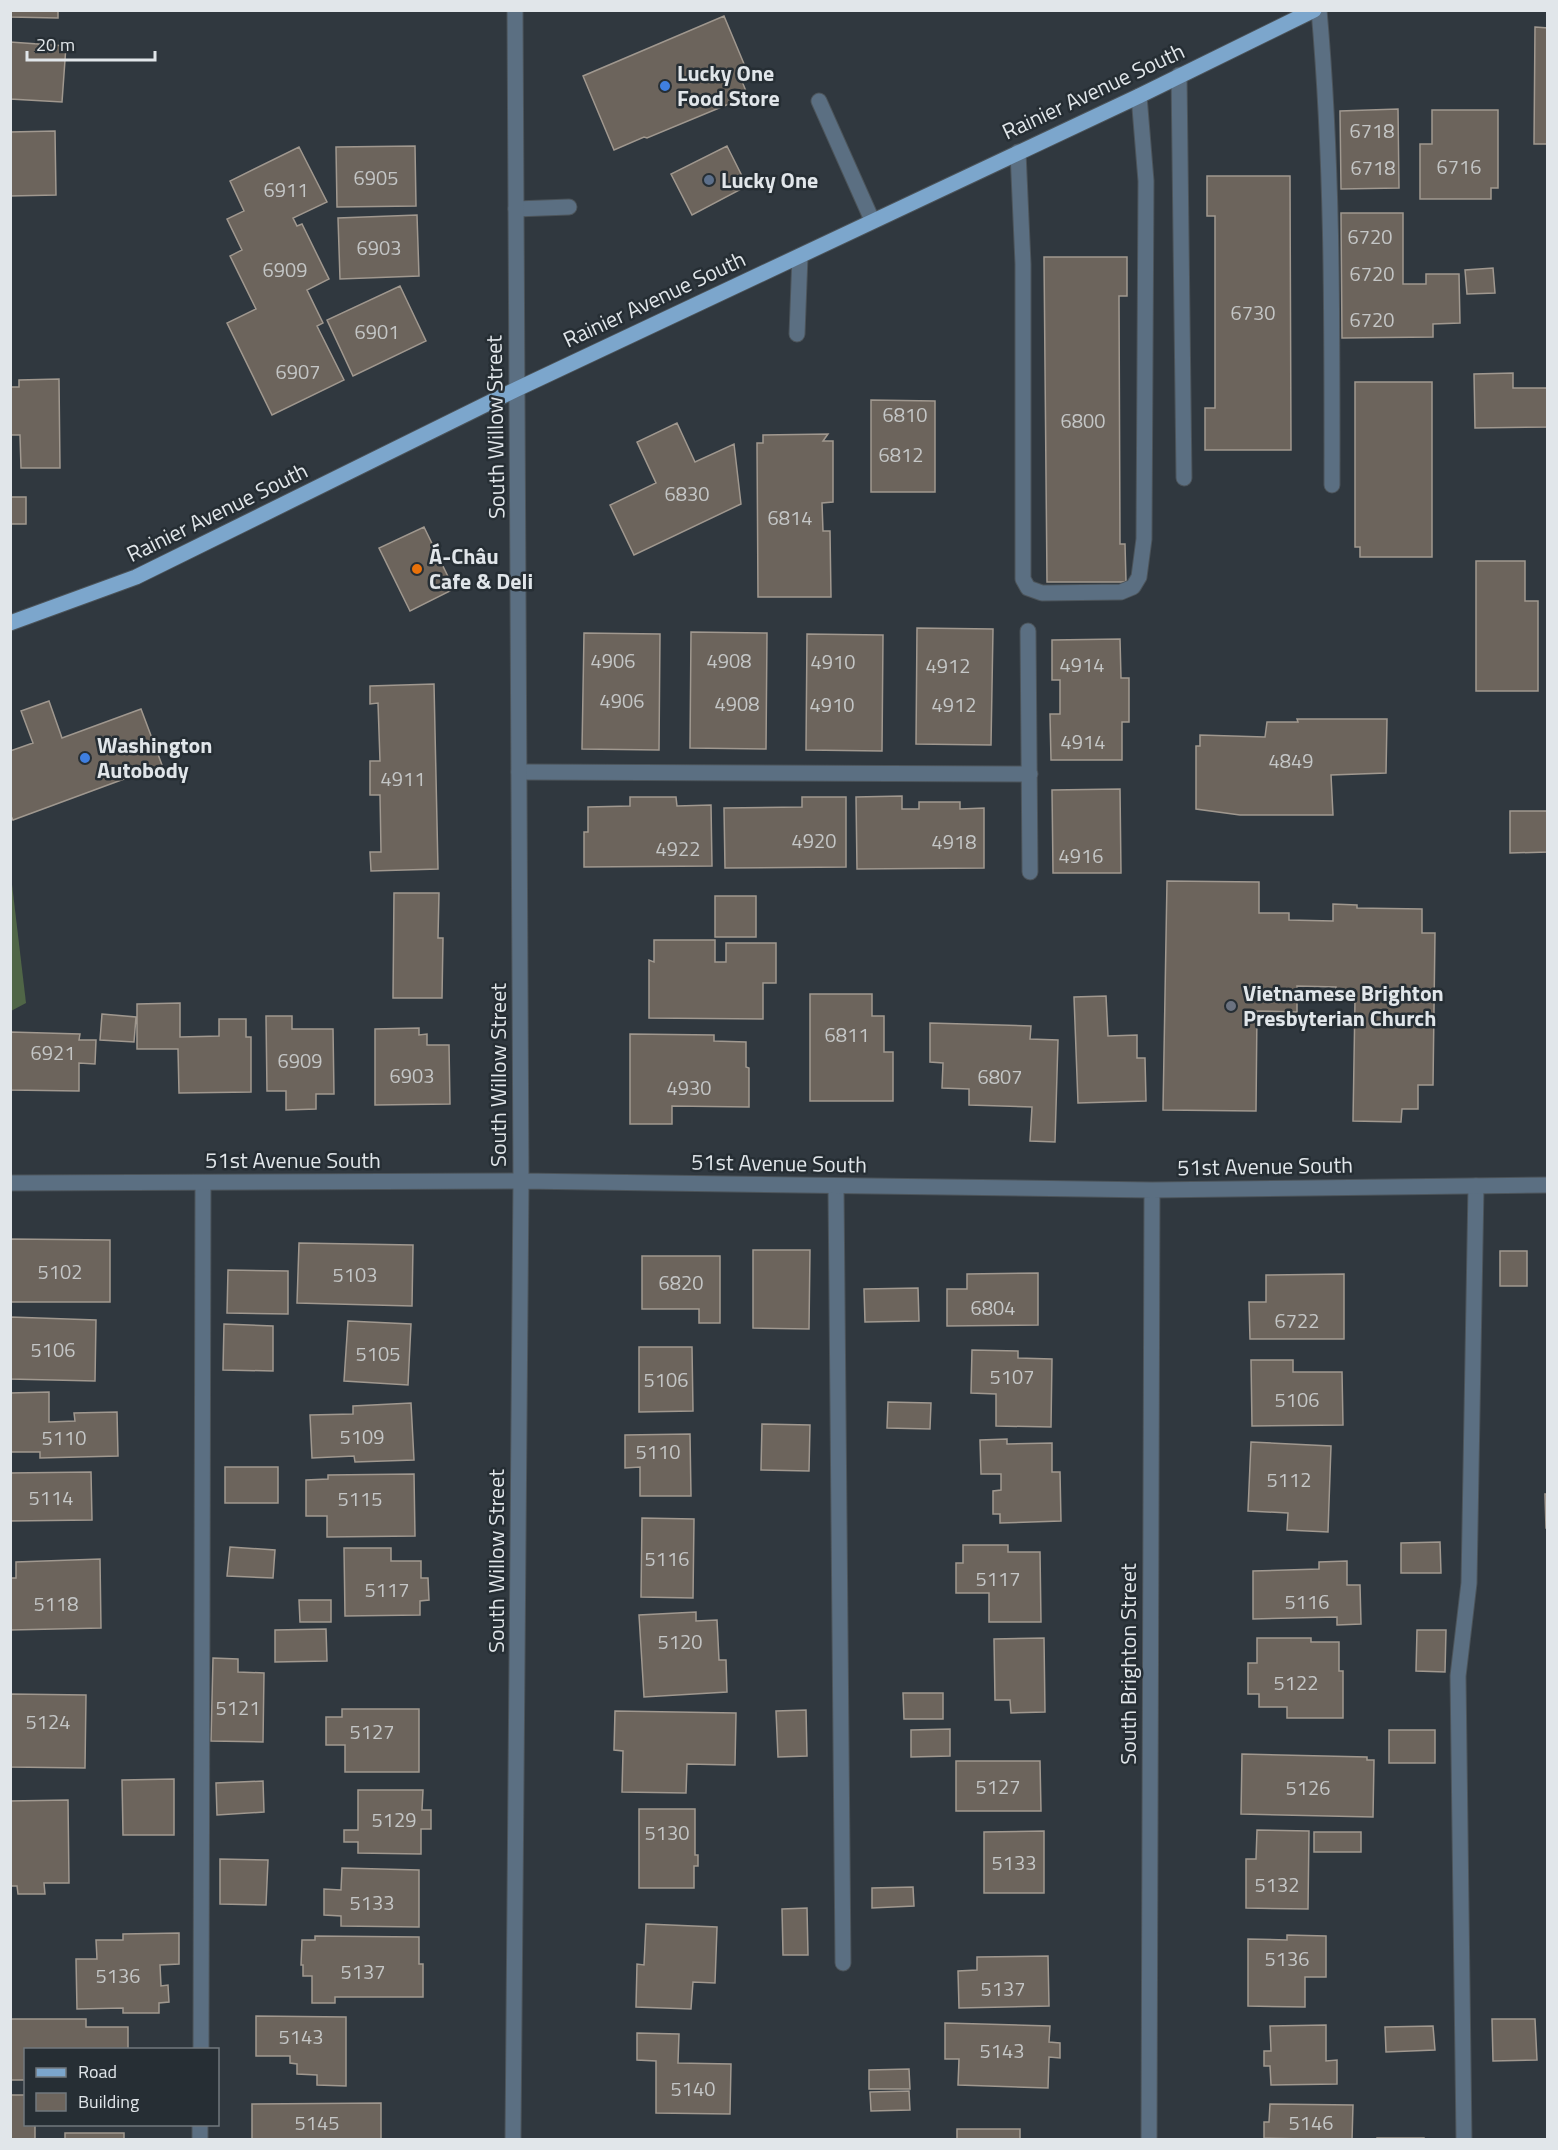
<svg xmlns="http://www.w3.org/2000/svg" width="1558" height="2150" viewBox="0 0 1558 2150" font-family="'Titillium Web',sans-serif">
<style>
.green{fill:#506647}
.building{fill:#6c645c;stroke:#a0988f;stroke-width:1.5}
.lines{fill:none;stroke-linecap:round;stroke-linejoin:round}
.service-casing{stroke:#4c545a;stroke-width:17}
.minor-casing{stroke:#4c545a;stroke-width:17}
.primary-casing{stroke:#4c545a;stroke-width:17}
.service{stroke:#5b6f82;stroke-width:15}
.minor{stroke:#5b6f82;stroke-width:15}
.primary{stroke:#7ca6cc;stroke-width:15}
.shop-dot{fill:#3f7fe0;stroke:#262e34;stroke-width:2}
.service-dot{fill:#5c6f8a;stroke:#262e34;stroke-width:2}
.food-dot{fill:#e8710a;stroke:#262e34;stroke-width:2}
.worship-dot{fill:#6b7280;stroke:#262e34;stroke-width:2}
.labels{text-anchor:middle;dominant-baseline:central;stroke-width:5;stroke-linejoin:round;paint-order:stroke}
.number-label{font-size:20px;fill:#c4c6c6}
.poi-label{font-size:22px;font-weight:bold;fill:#e1e6ea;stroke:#262e34;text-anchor:start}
.street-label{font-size:22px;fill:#e1e6ea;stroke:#262e34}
</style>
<rect width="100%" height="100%" fill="#30383f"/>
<path class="green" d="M11,876l15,127 -15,8h-1z"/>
<path class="building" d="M10,10h48v8l-48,-1z
M724,16l23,55 -8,3 9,22 -101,42 -3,-1 -30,13 -31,-74z
M1535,27l13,1v116h-14z
M10,42l56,4 -4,56 -52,-3z
M1398,109l1,79 -58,1 -1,-78z
M1432,110h66v78h-7v11h-71v-55h12z
M55,131l1,64 -46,1v-64z
M415,146l1,60 -79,1 -1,-60z
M727,146l20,40 -55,29 -21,-41z
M299,147l28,55 -34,16 4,8 5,-2 27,55 -22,11 16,33 -6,3 27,54 -72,35 -45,-92 29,-14 -26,-53 12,-6 -15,-31 17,-8 -14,-30z
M1207,176h83l1,274h-86v-42h10v-192h-8z
M1341,213h62v71h23v-10h33l1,49 -27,1v13l-91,1z
M417,215l2,61 -79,3 -2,-61z
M1044,257h83v39h-8l1,248h5l1,38h-79z
M1493,268l2,25 -28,1 -2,-24z
M400,286l26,55 -73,35 -26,-56z
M1513,373v15h35v39l-73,1 -1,-54z
M59,379l1,89h-39l-1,-33h-10v-48h9v-7z
M1355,382h77v175h-72v-10h-5z
M871,400l64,1v91h-64z
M677,423l18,39 39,-18 7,60 -107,51 -24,-50 46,-22 -19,-41z
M828,434l-5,7h10v61l-11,1 1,28h7l1,66h-73l-1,-154h6v-8z
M10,497h16v27h-16z
M424,527l30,62 -44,22 -31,-63z
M1476,561h49v40h13v90h-62z
M917,628l76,1 -2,116 -75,-1z
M691,632l76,1 -1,116 -76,-1z
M584,633l76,1 -1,116 -77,-1z
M807,634l76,1 -1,116 -76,-1z
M1120,639l1,39h8v44h-7v38h-71l-1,-46h10v-34h-8v-40z
M434,684l4,185 -67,2 -1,-19h11l-1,-57h-10v-34h10l-2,-58 -8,1v-18z
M49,701l13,37 79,-29 21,56 -149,55 -3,-6v-63l23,-8 -12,-32z
M1297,719h90l-1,54 -55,2 2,40h-93l-44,-6v-63h4v-11l65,2 2,-15h31z
M1120,789l1,84h-68l-1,-83z
M902,796v13h17v-7h41v7l24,-1v60l-127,1 -1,-72z
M630,797h46l1,9 34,-1 1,61 -128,1v-35h4v-25l42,-1z
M802,797h44v70l-121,1 -1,-60 78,-1z
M1510,811h38v41l-38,1z
M1167,881l92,1v31h30v7l44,1v-17l24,1v3l65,1v24h13l-2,152h-15v24h-16l-1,13 -48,-1 2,-121h-20l1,-13 -39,-1v26l-40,-1 -1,100 -93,-1z
M394,893h45l-1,45h5l-1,60h-49z
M715,896h41v41h-41z
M654,940h61v22h11v-19h50v40h-13v36l-114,-1v-58l5,2z
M810,994h62v22h12v36h9v49h-83z
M1106,996l2,40 29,-1v23h8l1,43 -68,2 -4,-106z
M180,1003v34l39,-1v-17h27v18h5v55l-72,1 -1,-44h-41v-45z
M102,1014l34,3 -2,25 -34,-2z
M266,1016h26v13h41l1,65h-18v15l-30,1v-19h-19z
M930,1023l101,3 -1,13 28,1 -3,102 -25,-1 2,-34 -63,-2v-16l-27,-1 1,-25 -13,-1z
M419,1028v7l8,-1v11h22l1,59 -75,1v-76z
M10,1032l70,2 -1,6h17l-1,24 -16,-1v28l-69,-1z
M630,1034l84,1v6l32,1v25l3,1v39l-77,-1v18h-42z
M10,1239l100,1v62h-100z
M299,1243l114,2 -1,61 -115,-3z
M753,1250h57l-1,79 -56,-1z
M1500,1251h27v35h-27z
M642,1256h78v67h-21v-14h-57z
M228,1270l60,1v43l-61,-1z
M1038,1273v52l-91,1v-37h20v-15z
M1344,1274v65h-94l-1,-37h17v-27z
M918,1288l1,33 -54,1 -1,-33z
M10,1317l86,3 -1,61 -85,-2z
M348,1321l63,3 -3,61 -64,-4z
M224,1324l49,2v45l-50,-1z
M639,1347h53l1,64 -54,1z
M972,1350l46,1v7l34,1 -1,68 -55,-1v-32l-25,-1z
M1251,1360h42v12h49l1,53 -91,1z
M49,1392v30l26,-1 -1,-8 43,-1 1,44 -78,2v-6h-30v-59z
M888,1402l43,1 -1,26 -43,-1z
M411,1403l3,57 -59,2 -1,-6 -42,2 -2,-43 43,-1v-8z
M762,1424l48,1 -1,46 -48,-1z
M690,1434l1,62h-51v-29l-15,1v-33z
M1007,1439v5l45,-1v29h8l1,49 -61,2v-9h-7v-23l8,-1v-16h-20l-1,-34z
M1251,1442l80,4 -3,86 -41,-2 1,-17 -40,-2z
M225,1467h53v36h-53z
M91,1472l1,48 -82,1v-48z
M414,1474l1,62 -88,1v-21h-21v-36l22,-1v-4z
M1545,1494h3v34h-2z
M642,1518l52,1 -1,79 -52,-1z
M1440,1542l1,31h-40v-30z
M963,1545h45v7h32l1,70h-52v-29h-33v-30h7z
M230,1547l45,3 -2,28 -46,-2z
M344,1548h47v13h30v17h7l1,22 -9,1v14l-75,1z
M100,1559l1,69 -91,2v-52h6v-16z
M1347,1561v24h13l1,39 -24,1v-8l-84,2v-48l66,-2v-7z
M299,1600h32v22h-31z
M696,1612v9l21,-1 2,40h7l1,32 -83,5 -5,-82z
M326,1629l1,32 -52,1v-32z
M1417,1630h29l-1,42 -29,-1z
M1044,1638l1,74 -34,1 -1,-13h-15l-1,-61z
M1257,1638h54v4h28v29h4v47h-56v-11h-28v-13h-11v-31h9z
M213,1658l25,1v13l26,1 -1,69 -52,-1z
M903,1693h40v26h-39z
M10,1694l76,1 -1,73 -74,-1z
M342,1709h77v63h-74v-27h-19v-28h16z
M806,1710l1,46 -29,1 -2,-46z
M615,1711l121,2 -1,52 -48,-1 -1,29 -64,-1 1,-41 -9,-1z
M950,1729v27l-39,1v-27z
M1389,1730h46v33h-46z
M1242,1754l125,3v3h7l-1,57 -132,-3z
M956,1761h84l1,50h-85z
M174,1779v56h-51l-1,-55z
M263,1781l1,31 -47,3 -1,-32z
M358,1790h65l-1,20h9v19h-10v25l-63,-1v-11h-14v-12h14z
M68,1800l1,83h-25l1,11h-27l-1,-8h-7v-85z
M639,1809h56v46h3v11h-4v22h-55z
M1257,1830l52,1 -1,78 -62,-1v-49h10z
M1044,1831v62h-60v-61z
M1314,1832h47v20h-47z
M220,1859l48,1 -2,45 -46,-1z
M342,1868l77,2v57l-78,-1v-10l-17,-1v-26l17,1z
M913,1887l1,19 -42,2v-20z
M807,1908l1,47h-25l-1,-46z
M646,1924l71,3 -2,56 -22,-1 -2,27 -55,-2 1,-43 7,1z
M179,1933v31l-19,1 1,21 7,-1 1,17 -10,1v10h-36v-5l-46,1 -1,-50h21l-1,-19h27v-6z
M1287,1935l39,1v41h-21v30l-57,-1v-67l39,1z
M315,1936l104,1v27h4v33h-88v6h-23v-27h-9v-11h-2l1,-25h13z
M1048,1956l1,50 -90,2 -1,-37 19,-1v-13z
M256,2016l90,1v69l-29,-1v-10l-20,-1v-10l-7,-1v-7h-34z
M10,2019h76v8h42v23h-102v30h-16z
M1492,2019h43l2,41 -44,1z
M945,2023l105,3 -1,16 11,1v15l-11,-1 -1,31 -90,-3 1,-26h-14z
M1326,2025v36l11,-1v24l-66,1 -1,-19h-6v-15h7l-1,-25z
M1433,2026l2,24 -49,2 -1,-25z
M637,2033l42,1 -1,29 53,1 -1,50 -74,-1v-52l-19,-1z
M909,2069l1,20h-41v-19z
M909,2091l1,19 -39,1 -1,-19z
M10,2095h16v29h9v16h-25z
M381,2103v37h-129v-36z
M1270,2104l83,1 -1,35 -88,-2v-16h5z
M957,2129h63v11h-63z
M65,2133h59v7h-59z
M1377,2138h47v2h-47z"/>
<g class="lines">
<g class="service-casing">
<path id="service" d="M1319,10c14,158 13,317 13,475
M1179,75l5,403
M819,101l53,119
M1018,152l5,112v315l5,9 14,5 79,-1 12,-5 6,-10 5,-38 2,-358 -7,-85
M516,209l53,-2
M797,334l3,-78
M1028,631l2,241
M519,772l511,2
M836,1187l7,776
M201,2050l2,-867
M200,2140v-16
M1464,2140l-6,-464 11,-93 7,-397"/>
</g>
<g class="minor-casing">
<path id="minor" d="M10,1183l511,-2 631,9 396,-5
M513,2140l8,-959 -6,-1171
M1149,2140l3,-950"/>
</g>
<g class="primary-casing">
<path id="primary" d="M10,623l126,-46 381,-188 622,-293 175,-86"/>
</g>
<use href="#service" class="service"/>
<use href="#minor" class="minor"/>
<use href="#primary" class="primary"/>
</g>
<g class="shop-dot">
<circle cx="665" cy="86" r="6"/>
<circle cx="85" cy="758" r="6"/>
</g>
<circle class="service-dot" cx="709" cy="180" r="6"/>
<circle class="food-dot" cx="417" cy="569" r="6"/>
<circle class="worship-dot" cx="1231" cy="1006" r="6"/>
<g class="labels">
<g class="number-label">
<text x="1372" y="130">6718</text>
<text x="1459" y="166">6716</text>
<text x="1373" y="167">6718</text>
<text x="376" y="177">6905</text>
<text x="286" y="189">6911</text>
<text x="1370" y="236">6720</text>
<text x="379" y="247">6903</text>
<text x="285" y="269">6909</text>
<text x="1372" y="273">6720</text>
<text x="1253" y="312">6730</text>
<text x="1372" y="319">6720</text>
<text x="377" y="331">6901</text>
<text x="298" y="371">6907</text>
<text x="905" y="414">6810</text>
<text x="1083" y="420">6800</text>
<text x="901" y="454">6812</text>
<text x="687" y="493">6830</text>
<text x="790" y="517">6814</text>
<text x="613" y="660">4906</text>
<text x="729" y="660">4908</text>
<text x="833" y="661">4910</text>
<text x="1082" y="664">4914</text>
<text x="948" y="665">4912</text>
<text x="622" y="700">4906</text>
<text x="737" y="703">4908</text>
<text x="832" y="704">4910</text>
<text x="954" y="704">4912</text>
<text x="1083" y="741">4914</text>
<text x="1291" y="760">4849</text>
<text x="403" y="778">4911</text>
<text x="814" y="840">4920</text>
<text x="954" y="841">4918</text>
<text x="678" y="848">4922</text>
<text x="1081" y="855">4916</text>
<text x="847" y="1034">6811</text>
<text x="53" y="1052">6921</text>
<text x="300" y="1060">6909</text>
<text x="412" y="1075">6903</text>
<text x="1000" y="1076">6807</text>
<text x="689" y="1087">4930</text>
<text x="60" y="1271">5102</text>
<text x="355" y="1274">5103</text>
<text x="681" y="1282">6820</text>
<text x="993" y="1307">6804</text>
<text x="1297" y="1320">6722</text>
<text x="53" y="1349">5106</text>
<text x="378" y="1353">5105</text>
<text x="1012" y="1376">5107</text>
<text x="666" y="1379">5106</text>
<text x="1297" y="1399">5106</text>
<text x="362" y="1436">5109</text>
<text x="64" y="1437">5110</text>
<text x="658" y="1451">5110</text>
<text x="1289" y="1479">5112</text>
<text x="51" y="1497">5114</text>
<text x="360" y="1498">5115</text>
<text x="667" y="1558">5116</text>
<text x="998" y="1578">5117</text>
<text x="387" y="1589">5117</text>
<text x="1307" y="1601">5116</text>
<text x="56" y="1603">5118</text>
<text x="680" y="1641">5120</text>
<text x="1296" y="1682">5122</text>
<text x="238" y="1707">5121</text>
<text x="48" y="1721">5124</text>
<text x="372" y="1731">5127</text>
<text x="998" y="1786">5127</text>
<text x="1308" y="1787">5126</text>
<text x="394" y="1819">5129</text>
<text x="667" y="1832">5130</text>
<text x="1014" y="1862">5133</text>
<text x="1277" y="1884">5132</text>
<text x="372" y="1902">5133</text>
<text x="1287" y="1958">5136</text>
<text x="363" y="1971">5137</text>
<text x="118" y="1975">5136</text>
<text x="1003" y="1988">5137</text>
<text x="301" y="2036">5143</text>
<text x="1002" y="2050">5143</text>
<text x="693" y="2088">5140</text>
<text x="317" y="2122">5145</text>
<text x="1311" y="2122">5146</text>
</g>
<g class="poi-label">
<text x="677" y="73">Lucky One<tspan x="677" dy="25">Food Store</tspan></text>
<text x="721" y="180">Lucky One</text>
<text x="429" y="556">Á-Châu<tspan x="429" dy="25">Cafe &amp; Deli</tspan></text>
<text x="97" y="745">Washington<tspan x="97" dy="25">Autobody</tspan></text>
<text x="1243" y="993">Vietnamese Brighton<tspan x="1243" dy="25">Presbyterian Church</tspan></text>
</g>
<g class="street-label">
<text transform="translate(1093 91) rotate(-25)">Rainier Avenue South</text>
<text transform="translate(654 299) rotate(-25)">Rainier Avenue South</text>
<text transform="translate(495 427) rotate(-91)">South Willow Street</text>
<text transform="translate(217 512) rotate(-26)">Rainier Avenue South</text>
<text transform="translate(498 1075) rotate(-90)">South Willow Street</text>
<text x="293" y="1160">51st Avenue South</text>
<text transform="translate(779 1163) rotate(1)">51st Avenue South</text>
<text transform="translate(1265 1166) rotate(-1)">51st Avenue South</text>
<text transform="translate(496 1561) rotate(-90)">South Willow Street</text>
<text transform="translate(1128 1664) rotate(-90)">South Brighton Street</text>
</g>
</g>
<rect width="1558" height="2150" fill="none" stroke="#e1e6ea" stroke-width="24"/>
<rect x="24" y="2048" width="195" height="78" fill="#262e34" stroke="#71787d" stroke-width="1.5"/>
<rect x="36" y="2068" width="30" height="9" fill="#7ca6cc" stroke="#71787d" stroke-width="1.5"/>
<text x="78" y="2078" font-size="18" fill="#e1e6ea">Road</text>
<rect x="36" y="2093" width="30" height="18" fill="#6c645c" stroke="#71787d" stroke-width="1.5"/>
<text x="78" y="2108" font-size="18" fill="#e1e6ea">Building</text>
<path d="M27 51v9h128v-9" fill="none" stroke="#e1e6ea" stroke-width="3"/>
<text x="36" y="51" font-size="18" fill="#e1e6ea" stroke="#262e34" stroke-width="4.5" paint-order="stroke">20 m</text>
</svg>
